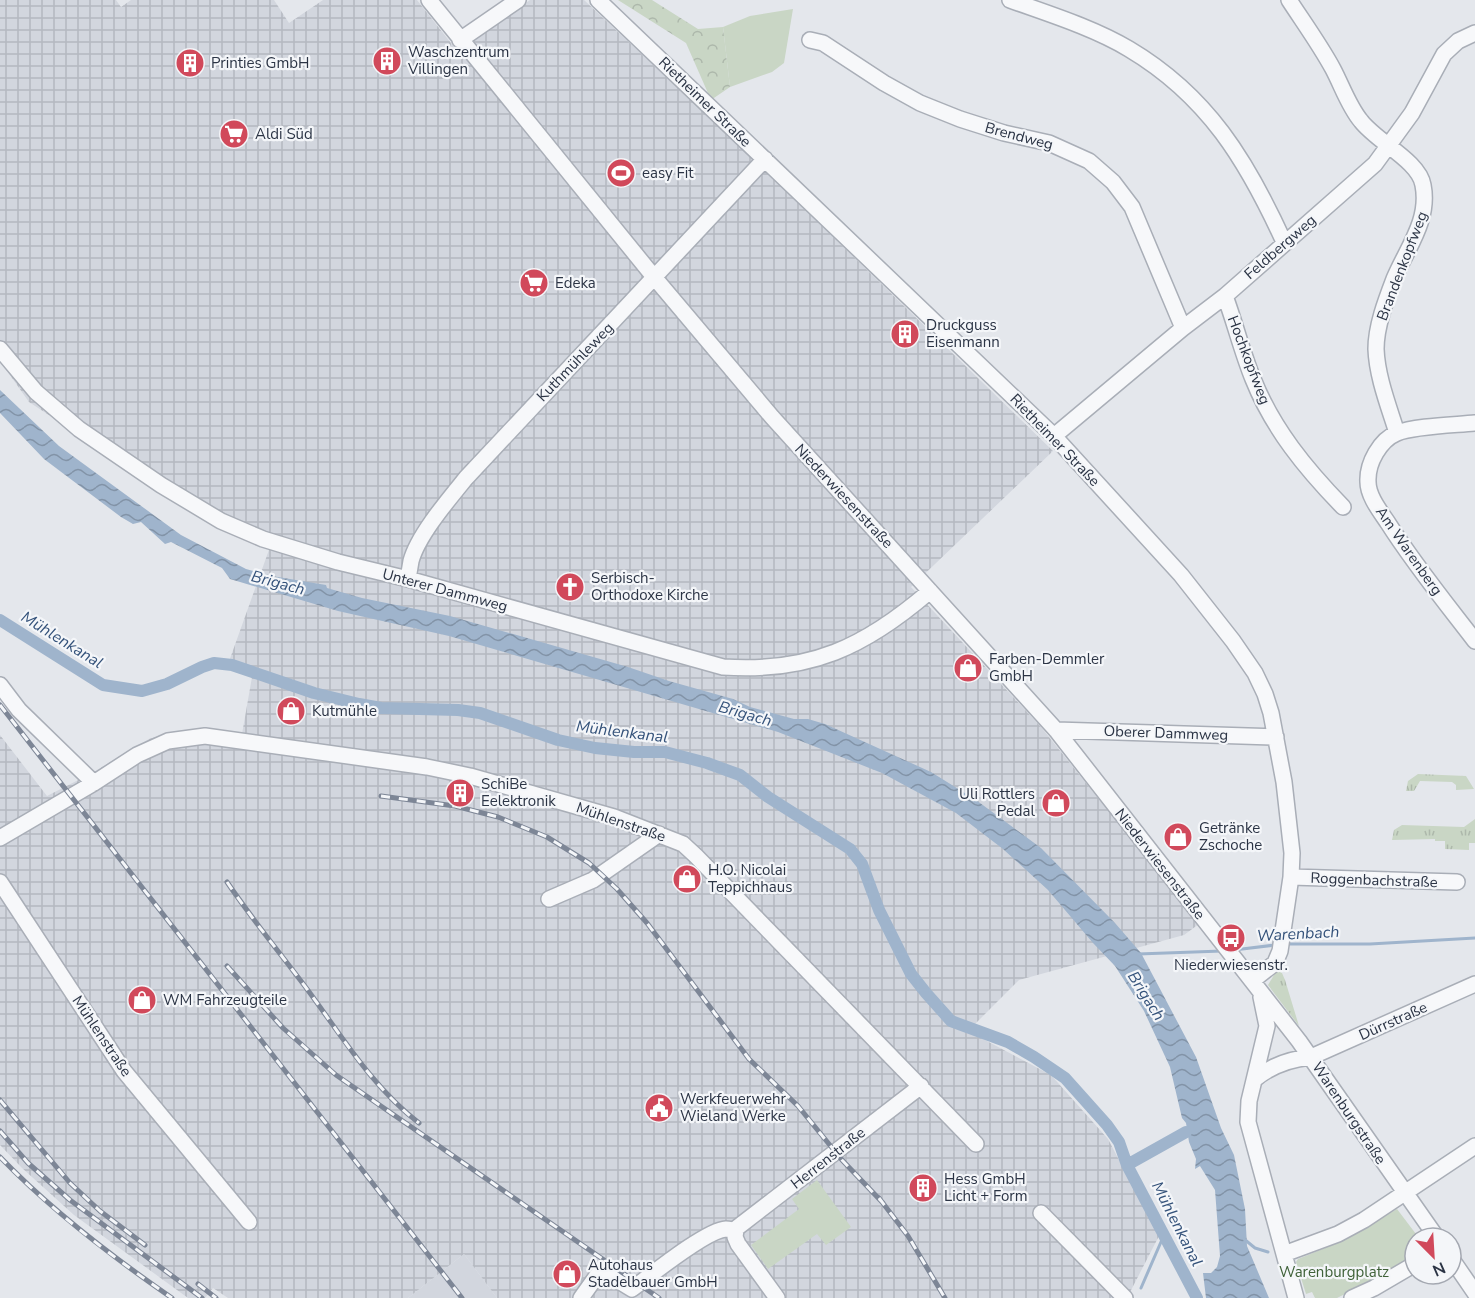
<svg xmlns="http://www.w3.org/2000/svg" width="1475" height="1298" viewBox="0 0 1475 1298" font-family="'Nunito Sans',sans-serif">
<style>
.built{fill:#d2d6de}
.industrial{fill:url(#industrial-grid)}
.grass{fill:url(#grass-tufts)}
.forest{fill:url(#forest-crowns)}
.park{fill:#c9d6c5}
.water{fill:url(#water-waves)}
.lines{fill:none;stroke-linecap:round;stroke-linejoin:round}
.stream{stroke:#9fb4cc;stroke-width:3}
.canal{stroke:#9fb4cc;stroke-width:12}
.minor-casing{stroke:#a9aeb7;stroke-width:18}
.minor{stroke:#f7f8fa;stroke-width:15}
.rail-casing{stroke:#7d8696;stroke-width:5}
.rail{stroke:#f4f6f9;stroke-width:3;stroke-dasharray:9;stroke-linecap:butt}
.labels{text-anchor:middle;dominant-baseline:central;stroke-width:4.5;stroke-linejoin:round;paint-order:stroke}
.poi-label{font-size:15px;fill:#2b3445;stroke:#f4f6f9;text-anchor:start}
.street-label{font-size:15px;fill:#2b3445;stroke:#f4f6f9}
.park-label{font-size:15px;fill:#3f6138;stroke:#f4f6f9}
.water-label{font-size:16px;font-style:italic;fill:#34527a;stroke:#f4f6f9}
</style>
<defs>
<pattern id="industrial-grid" width="8" height="8" patternUnits="userSpaceOnUse" patternTransform="scale(1.5)"><rect width="8" height="8" fill="#d2d6de"/><path d="M0 4h8M4 0v8" fill="none" stroke="#b4b8c0"/></pattern>
<pattern id="grass-tufts" width="24" height="20" patternUnits="userSpaceOnUse" patternTransform="scale(1.5)"><rect width="24" height="20" fill="#c9d6c5"/><path d="M3 7l-1-3M5 7V3M7 7l1-3M15 17l-1-3M17 17v-4M19 17l1-3" fill="none" stroke="#adb8ab"/></pattern>
<pattern id="forest-crowns" width="20" height="18" patternUnits="userSpaceOnUse" patternTransform="scale(1.5)"><rect width="20" height="18" fill="#c9d6c5"/><path d="M2 6a3 3 0 1 1 6 0M12 15a3 3 0 1 1 6 0" fill="none" stroke="#adb8ab"/></pattern>
<pattern id="water-waves" width="16" height="10" patternUnits="userSpaceOnUse" patternTransform="scale(1.5)"><rect width="16" height="10" fill="#9fb4cc"/><path d="M0 5q4-4 8 0t8 0" fill="none" stroke="#8293a7"/></pattern>
</defs>
<rect width="100%" height="100%" fill="#e4e7ec"/>
<path class="built" d="M464,1254l33,44h-89z"/>
<path class="industrial" d="M0,0h116l5,7 10,-7h143l15,23 34,-23h94l41,52 72,-52h54l169,159 300,292 -142,136 130,140 158,197 -15,11 -165,45 -51,51 83,44 57,64 51,97 -32,62h-630l-33,-44 -56,44h-180l-15,-10 -8,10h-17l-114,-83 -52,-47 -22,-23v-410l47,61 45,-23 57,-34 27,-8 27,-2 39,5 10,-57 -25,-10 43,-120 -56,-23 -185,-122 -29,-41z"/>
<path class="grass" d="M1418,774l48,2 8,13 -18,1v-5l-4,-3 -32,-1 -6,10h-8l2,-10z
M1475,819v24h-6v7l-24,-1v-8h-10v-2l-43,1 2,-10 8,-5 62,2z
M1277,970l5,3 3,7 14,46 -31,-41z"/>
<path class="forest" d="M618,0h34l46,29 25,-2 7,60 -19,13 -25,-57z"/>
<path class="park" d="M793,9l-9,54 -12,9 -42,15 -7,-60 27,-11z
M817,1180l34,47 -25,18 -9,-11 -49,35 -17,-24 48,-36 -7,-10z
M1397,1209l22,29h-4v18l-34,20 -44,22h-22l-3,-6 -6,2 -10,-32 2,-3 42,-17z"/>
<path class="water" d="M0,390l59,56 122,89 65,34 26,7 54,9 1,3 35,10 88,18 178,51 41,14 64,18 17,8 44,12h14l17,5 106,48 45,28 65,48 74,75 26,30 55,104 25,71 13,27 11,54 2,37 22,52h-63l-3,-25h8l6,-6 3,-11 -5,-66 -15,-24 -5,3 1,-10 -7,-17 -3,-19 -4,-5 -12,-51 -26,-56 -29,-45 -22,-23 -45,-53 -45,-41 -47,-36 -74,-40 -104,-41 -329,-96 -111,-25 -108,-32 -8,-11 -51,-26 -6,2 -24,-22 -8,2 -12,-7 -77,-58 -44,-46z"/>
<g class="lines">
<path class="stream" d="M1285,944h85l105,-6
M1234,950l41,-5
M1138,954l84,-3
M1244,1239l11,9 13,4
M1141,1288l23,-53"/>
<path class="canal" d="M0,620l103,65 39,6 25,-7 35,-17 12,-4 18,2 82,28 45,11 22,4 77,2 22,3 78,27 37,8 39,4h31l42,11 33,12 28,22 82,52 12,15 17,46 32,64 15,19 25,28 57,21 26,15 31,21 42,47 12,17 8,23 70,133
M1127,1165l59,-33"/>
<g class="minor-casing">
<path id="minor" d="M429,0l225,277 118,140 284,313 243,311 138,197
M598,0l456,436 127,139 52,66 22,32 10,21 6,19 13,69 8,71 -1,24 -11,74 -5,12 -23,18
M1010,0c39,14 84,28 119,49 79,47 118,112 155,193
M1289,0c15,23 31,45 44,69 9,17 16,38 28,52 16,21 58,40 62,64 7,35 -16,63 -29,94 -8,21 -18,47 -18,70 1,28 13,58 21,84
M460,40l58,-40
M810,40l13,3 61,40 36,20 40,16 44,14 45,10 40,18 24,21 19,25 51,121
M1225,296c10,27 17,56 28,83 20,50 53,90 90,128
M0,349l36,43 43,37 82,56 60,36 42,18 75,23 70,17 315,88c87,6 142,-20 207,-76
M1475,423c-20,2 -60,3 -78,10 -17,7 -30,30 -29,49 0,14 12,29 20,41 26,41 57,79 87,118
M1054,436l129,-108 42,-32 150,-132 37,-51 32,-59 14,-13 17,-8
M408,579c1,-6 2,-12 3,-18 7,-26 38,-62 55,-83l299,-319
M0,685l19,25 75,73
M1056,730l220,7
M0,838l94,-55 43,-28 31,-14 37,-5 222,31 43,9 144,41 69,27 13,12 280,288
M1291,877l166,5
M0,882l124,189 125,151
M549,899l44,-19 66,-46
M1261,997l6,29 -18,75 -1,21 48,176
M1255,1079c17,-14 35,-20 56,-22l164,-73
M1041,1213l84,85
M736,1230l2,-3 183,-141
M736,1230l-1,7 3,7 39,54
M1284,1254l54,-20 26,-14 111,-74
M1451,1258l24,35
M581,1298l20,-28 31,19c18,-13 74,-59 94,-60 4,0 7,1 10,1
M1352,1298l22,-10 41,-24"/>
</g>
<use href="#minor" class="minor"/>
<g class="rail-casing">
<path id="rail" d="M0,705l462,593
M381,796l74,10 43,11 49,20 42,26 28,26 30,34 102,136 49,47 44,54 41,43
M227,882c25,37 53,71 80,107 34,46 66,99 112,134
M227,966l56,62 53,47 323,223
M0,1100l70,83 30,28 45,34
M0,1131l28,32 42,37 132,98
M0,1157c52,54 111,99 172,141
M879,1198l29,38 37,62
M198,1284l18,14"/>
</g>
<use href="#rail" class="rail"/>
</g>
<defs>
<g id="building-disc" transform="scale(1.5)"><circle r="9.5" fill="#d1495b" stroke="#f4f6f9"/><path d="M-4-6H4V6H1V3H-1V6H-4ZM-2.5-4.3h1.7v1.8h-1.7ZM.8-4.3h1.7v1.8H.8ZM-2.5-1h1.7V.8h-1.7ZM.8-1h1.7V.8H.8Z" fill="#fff"/></g>
<g id="supermarket-disc" transform="scale(1.5)"><circle r="9.5" fill="#d1495b" stroke="#f4f6f9"/><path d="M-6-5.5h2.5l.6 2H6L4.5 2H-2.5L-4.4-4H-6ZM-1.5 3.2a1.3 1.3 0 1 0 .1 0ZM3 3.2a1.3 1.3 0 1 0 .1 0Z" fill="#fff"/></g>
<g id="stadium-disc" transform="scale(1.5)"><circle r="9.5" fill="#d1495b" stroke="#f4f6f9"/><path d="M0-5a6.5 5 0 1 0 0 10a6.5 5 0 1 0 0-10ZM-3.5-1.8h7v3.6h-7Z" fill="#fff"/></g>
<g id="church-disc" transform="scale(1.5)"><circle r="9.5" fill="#d1495b" stroke="#f4f6f9"/><path d="M-1.2-6h2.4v3.5h3.3v2.4h-3.3V6h-2.4V-.1h-3.3v-2.4h3.3Z" fill="#fff"/></g>
<g id="shop-disc" transform="scale(1.5)"><circle r="9.5" fill="#d1495b" stroke="#f4f6f9"/><path d="M-5-2.5h2.3a2.7 3.5 0 0 1 5.4 0H5L5.5 6h-11ZM-1.5-2.5h3a1.5 2.3 0 0 0-3 0Z" fill="#fff"/></g>
<g id="bus-disc" transform="scale(1.5)"><circle r="9.5" fill="#d1495b" stroke="#f4f6f9"/><path d="M-5-6H5V4H4V6H2V4H-2V6H-4V4H-5ZM-3.5-4V0h7V-4ZM-3.5 1.2v1.5H-2V1.2ZM2 1.2v1.5H3.5V1.2Z" fill="#fff"/></g>
<g id="civic-disc" transform="scale(1.5)"><circle r="9.5" fill="#d1495b" stroke="#f4f6f9"/><path d="M-.6-6.5H3V-4.5H.6V-3L4-1V1h2V6H-6V1h2V-1L-.6-3ZM-1.2 2.5V6h2.4V2.5Z" fill="#fff"/></g>
</defs>
<g fill-rule="evenodd">
<use href="#building-disc" x="387" y="61"/>
<use href="#building-disc" x="190" y="63"/>
<use href="#supermarket-disc" x="234" y="134"/>
<use href="#stadium-disc" x="621" y="173"/>
<use href="#supermarket-disc" x="534" y="283"/>
<use href="#building-disc" x="905" y="334"/>
<use href="#church-disc" x="570" y="587"/>
<use href="#shop-disc" x="968" y="668"/>
<use href="#shop-disc" x="291" y="711"/>
<use href="#building-disc" x="460" y="793"/>
<use href="#shop-disc" x="1056" y="803"/>
<use href="#shop-disc" x="1178" y="837"/>
<use href="#shop-disc" x="687" y="879"/>
<use href="#bus-disc" x="1231" y="938"/>
<use href="#shop-disc" x="142" y="1000"/>
<use href="#civic-disc" x="659" y="1108"/>
<use href="#building-disc" x="923" y="1188"/>
<use href="#shop-disc" x="567" y="1274"/>
</g>
<g class="labels">
<g class="poi-label">
<text x="408" y="52">Waschzentrum<tspan x="408" dy="17">Villingen</tspan></text>
<text x="211" y="63">Printies GmbH</text>
<text x="255" y="134">Aldi Süd</text>
<text x="642" y="173">easy Fit</text>
<text x="555" y="283">Edeka</text>
<text x="926" y="325">Druckguss<tspan x="926" dy="17">Eisenmann</tspan></text>
<text x="591" y="578">Serbisch-<tspan x="591" dy="17">Orthodoxe Kirche</tspan></text>
<text x="989" y="659">Farben-Demmler<tspan x="989" dy="17">GmbH</tspan></text>
<text x="312" y="711">Kutmühle</text>
<text x="481" y="784">SchiBe<tspan x="481" dy="17">Eelektronik</tspan></text>
<text x="1035" y="794" text-anchor="end">Uli Rottlers<tspan x="1035" dy="17">Pedal</tspan></text>
<text x="1199" y="828">Getränke<tspan x="1199" dy="17">Zschoche</tspan></text>
<text x="708" y="870">H.O. Nicolai<tspan x="708" dy="17">Teppichhaus</tspan></text>
<text x="1231" y="965" text-anchor="middle">Niederwiesenstr.</text>
<text x="163" y="1000">WM Fahrzeugteile</text>
<text x="680" y="1099">Werkfeuerwehr<tspan x="680" dy="17">Wieland Werke</tspan></text>
<text x="944" y="1179">Hess GmbH<tspan x="944" dy="17">Licht + Form</tspan></text>
<text x="588" y="1265">Autohaus<tspan x="588" dy="17">Stadelbauer GmbH</tspan></text>
</g>
<g class="street-label">
<text transform="translate(705 102) rotate(44)">Rietheimer Straße</text>
<text transform="translate(1019 136) rotate(15)">Brendweg</text>
<text transform="translate(1280 247) rotate(-41)">Feldbergweg</text>
<text transform="translate(1402 266) rotate(-69)">Brandenkopfweg</text>
<text transform="translate(1249 360) rotate(69)">Hochkopfweg</text>
<text transform="translate(575 362) rotate(-46)">Kuthmühleweg</text>
<text transform="translate(1055 440) rotate(46)">Rietheimer Straße</text>
<text transform="translate(844 496) rotate(47)">Niederwiesenstraße</text>
<text transform="translate(1409 551) rotate(55)">Am Warenberg</text>
<text transform="translate(445 590) rotate(15)">Unterer Dammweg</text>
<text transform="translate(1166 733) rotate(2)">Oberer Dammweg</text>
<text transform="translate(621 822) rotate(19)">Mühlenstraße</text>
<text transform="translate(1160 864) rotate(52)">Niederwiesenstraße</text>
<text transform="translate(1374 880) rotate(2)">Roggenbachstraße</text>
<text transform="translate(1393 1021) rotate(-24)">Dürrstraße</text>
<text transform="translate(102 1036) rotate(56)">Mühlenstraße</text>
<text transform="translate(1349 1113) rotate(56)">Warenburgstraße</text>
<text transform="translate(828 1158) rotate(-38)">Herrenstraße</text>
</g>
<g class="park-label">
<text x="1334" y="1272">Warenburgplatz</text>
</g>
<g class="water-label">
<text transform="translate(278 583) rotate(15)">Brigach</text>
<text transform="translate(62 640) rotate(32)">Mühlenkanal</text>
<text transform="translate(745 714) rotate(16)">Brigach</text>
<text transform="translate(622 732) rotate(7)">Mühlenkanal</text>
<text transform="translate(1298 934) rotate(-3)">Warenbach</text>
<text transform="translate(1146 996) rotate(58)">Brigach</text>
<text transform="translate(1177 1224) rotate(63)">Mühlenkanal</text>
</g>
</g>
<g transform="translate(1433 1256) rotate(156)"><circle r="28" fill="#f4f6f9" stroke="#a4a8b1" stroke-width="1.5"/>
<path d="M0-4.5L10 22L0 15L-10 22Z" fill="#d1495b"/>
<text y="-9" font-size="16" font-weight="bold" text-anchor="middle" fill="#2b3445">N</text>
</g>
</svg>
